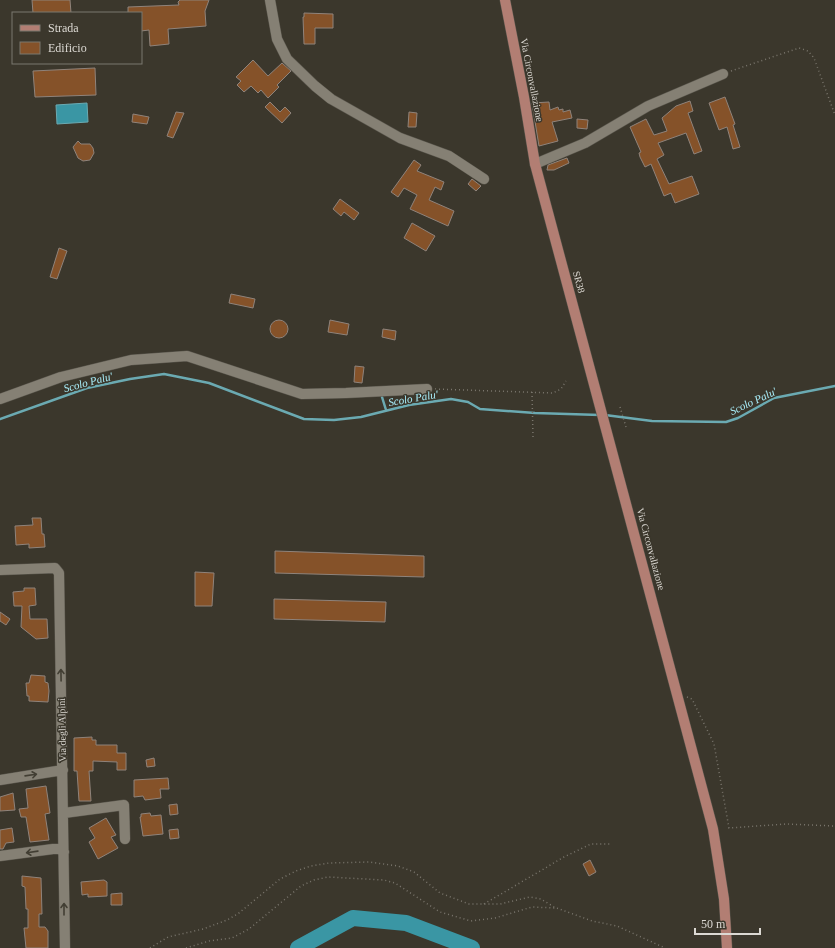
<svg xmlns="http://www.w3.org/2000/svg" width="835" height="948" viewBox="0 0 835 948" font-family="Georgia,serif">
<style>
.water{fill:#3a96a4;stroke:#6baab2}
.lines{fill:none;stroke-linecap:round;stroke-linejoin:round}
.stream{stroke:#6baab2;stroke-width:2.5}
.river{stroke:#3a96a4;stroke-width:16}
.building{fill:#855229;stroke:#8f837b}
.minor-casing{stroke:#5a564d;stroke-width:11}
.major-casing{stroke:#5a564d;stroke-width:11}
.path{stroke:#7a766d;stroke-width:1.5;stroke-dasharray:1 3;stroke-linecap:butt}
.minor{stroke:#858074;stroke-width:10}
.major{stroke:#b27e73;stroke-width:10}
.oneway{stroke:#423e33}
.labels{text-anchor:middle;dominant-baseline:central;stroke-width:3;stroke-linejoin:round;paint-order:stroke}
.street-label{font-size:10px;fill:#dcd9d3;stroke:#3b372c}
.water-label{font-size:11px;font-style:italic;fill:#a9eefa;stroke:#3b372c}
</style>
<rect width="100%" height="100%" fill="#3b372c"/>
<path class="water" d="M87,103l1,19 -31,2 -1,-19z"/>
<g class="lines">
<path class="stream" d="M382,397l4,13
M605,415l47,6 74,1 12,-4 36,-20 61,-12
M0,419l87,-31 43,-9 34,-5 45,9 95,36 30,1 27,-3 48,-12 42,-6 17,3 12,7 55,4 65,2"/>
<path class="river" d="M298,948l55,-30 53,5 66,25"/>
</g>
<path class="building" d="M32,0h38l1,13h-38z
M180,0h29l-4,11 1,15 -38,3 1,15 -19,2 -1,-16 -8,1v-18h-13v-6l51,-2 -1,-3z
M304,13l29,1v14h-18v16h-11l-1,-27h1z
M253,60l15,16 14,-13 9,8 -14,14 2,2 -11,11 -7,-8 -3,3 -7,-7 -7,6 -7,-7 4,-4 -5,-4z
M95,68l1,27 -61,2 -2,-26z
M725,97l10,27 -2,1 7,22 -7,2 -6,-22 -8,3 -10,-27z
M690,101l3,10 -5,2 14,38 -8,3 -8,-21 -28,10 6,12 -7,4 12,25 23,-8 7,18 -24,9 -4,-10 -7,3 -13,-32 -6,3 -5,-10 -1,-4 2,-1 -11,-25 16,-8 8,16 13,-4 -5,-13 14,-12z
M270,102l10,10 5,-5 6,6 -9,10 -17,-16z
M549,102l1,8 8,-3 1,3 4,-1v3l7,-2 2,8 -20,4 6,19 -19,5 -7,-43z
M176,112l8,1 -11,25 -6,-2z
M409,112l8,1 -1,14h-8z
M133,114l16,3 -2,7 -15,-2z
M577,119l11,1 -1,9 -10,-1z
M78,141l3,3h9l3,4 1,5 -4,7 -7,1 -5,-3 -5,-11z
M567,158l2,5 -15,7h-7l1,-5z
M414,160l7,5 -4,6 27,11 -3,8 -6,-3 -6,13 25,11 -6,15 -38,-17 7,-14 -13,-7 -6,9 -7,-5z
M472,179l9,7 -5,5 -8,-7z
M340,199l19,14 -5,7 -10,-8 -3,4 -8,-7z
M412,223l23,13 -9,15 -22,-13z
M59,248l8,3 -10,28 -7,-2z
M231,294l24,5 -2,9 -24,-5z
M330,320l19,4 -2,11 -19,-3z
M270 329a9 9 0 1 1 18 0a9 9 0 1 1-18 0Z
M383,329l13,2 -1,9 -13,-3z
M355,366l9,1 -2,16 -8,-1z
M32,518h9l1,16h2l1,13 -16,1v-4l-13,1 -1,-19 18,-1z
M275,551l149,5v21l-149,-4z
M195,572l19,1 -2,33h-17z
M24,588h11l1,17 -7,1 1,13h17l1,19 -12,1 -15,-12 1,-21h-8l-1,-14 11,-1z
M274,599l112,3 -1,20 -111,-3z
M0,612l10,7 -4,6 -6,-4z
M31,675l14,1v6l3,1 1,8 -1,11 -19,-1v-5h-2l-1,-13h3z
M92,737v3h4v5h21v8h9v17h-9v-8l-24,-1v10h-4l2,30h-12l-2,-30h-3v-33z
M154,758l1,8 -8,1 -1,-7z
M168,778l1,11h-9l1,9 -16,2 -2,-4 -9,1v-17z
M46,786l4,27 -5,1 4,26 -19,2 -4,-25h-5l-2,-8 9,-1 -2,-19z
M13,793l2,17 -15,1v-14z
M177,804l1,10 -8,1 -1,-10z
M150,813l1,3 10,-1 2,19 -20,2 -3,-19h1v-3z
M106,818l10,17 -5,2 7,11 -20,11 -9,-17 6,-4 -6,-10z
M12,828l2,14 -8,1 -3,6h-3v-19z
M178,829l1,9 -9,1 -1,-9z
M590,860l6,12 -7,4 -6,-12z
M22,876l19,2 1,36h-3v13h6l3,4v17h-22l-2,-20h4v-19h-2l-1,-22 -3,-1z
M104,880l3,2v14l-19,1v-3l-6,1 -1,-13z
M122,893v12h-11v-11z"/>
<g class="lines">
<g class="minor-casing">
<path id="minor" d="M270,0l7,39 10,20 28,27 16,13 69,39 49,18 35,23
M535,164l50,-21 63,-37 75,-32
M0,399l61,-22 70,-17 56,-4 115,38 44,-1 81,-4
M0,570l55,-2 4,5 6,375
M0,780l63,-10
M64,813l60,-8 1,34
M0,856l53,-7h6l5,3"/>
</g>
<g class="major-casing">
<path id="major" d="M505,0l19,97 11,67 178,665 11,70 3,49"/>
</g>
<path class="path" d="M731,71l68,-23 9,3 6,7 21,57
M435,389l118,4 8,-4 5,-8
M532,392l1,45
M620,407l6,20
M687,697l5,2 22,45 15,84 57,-4 49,2
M484,904l80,-47 27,-13h21
M150,948l18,-11 35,-8 24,-9 12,-7 41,-34 16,-8 15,-5 18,-3 40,-1 29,4 16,6 26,21 29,11h31l30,-7 11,2 13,8 38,14 25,5 48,22
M186,948l23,-7 23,-3 17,-9 52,-43 13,-6 14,-3 56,3 11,3 45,29 31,9 24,-3 37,-11 23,1"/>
<use href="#minor" class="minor"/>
<use href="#major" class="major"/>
</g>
<defs><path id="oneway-shaft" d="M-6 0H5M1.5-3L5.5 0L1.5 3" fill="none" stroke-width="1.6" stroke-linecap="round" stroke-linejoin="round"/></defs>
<g class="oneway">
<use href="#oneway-shaft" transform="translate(61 675) rotate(-91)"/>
<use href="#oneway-shaft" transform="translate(31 775) rotate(-8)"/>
<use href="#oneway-shaft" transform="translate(32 852) rotate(172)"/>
<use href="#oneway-shaft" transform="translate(64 909) rotate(-90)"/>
</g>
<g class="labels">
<g class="street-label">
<text transform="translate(532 80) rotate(79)">Via Circonvallazione</text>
<text transform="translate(579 282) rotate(75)">SR38</text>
<text transform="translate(651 549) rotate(75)">Via Circonvallazione</text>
<text transform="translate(62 730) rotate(-91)">Via degli Alpini</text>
</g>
<g class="water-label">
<text transform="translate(88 382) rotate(-15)">Scolo Palu'</text>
<text transform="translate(413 398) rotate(-10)">Scolo Palu'</text>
<text transform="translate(753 401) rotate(-25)">Scolo Palu'</text>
</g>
</g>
<rect x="12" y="12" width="130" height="52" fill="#3b372c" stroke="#7b786f"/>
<rect x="20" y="25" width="20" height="6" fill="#b27e73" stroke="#7b786f"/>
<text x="48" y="32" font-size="12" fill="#dcd9d3">Strada</text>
<rect x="20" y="42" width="20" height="12" fill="#855229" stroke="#7b786f"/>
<text x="48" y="52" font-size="12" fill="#dcd9d3">Edificio</text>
<path d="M695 928v6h65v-6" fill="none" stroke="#dcd9d3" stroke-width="2"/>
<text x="701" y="928" font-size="12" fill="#dcd9d3" stroke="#3b372c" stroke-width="3" paint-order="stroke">50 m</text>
</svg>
